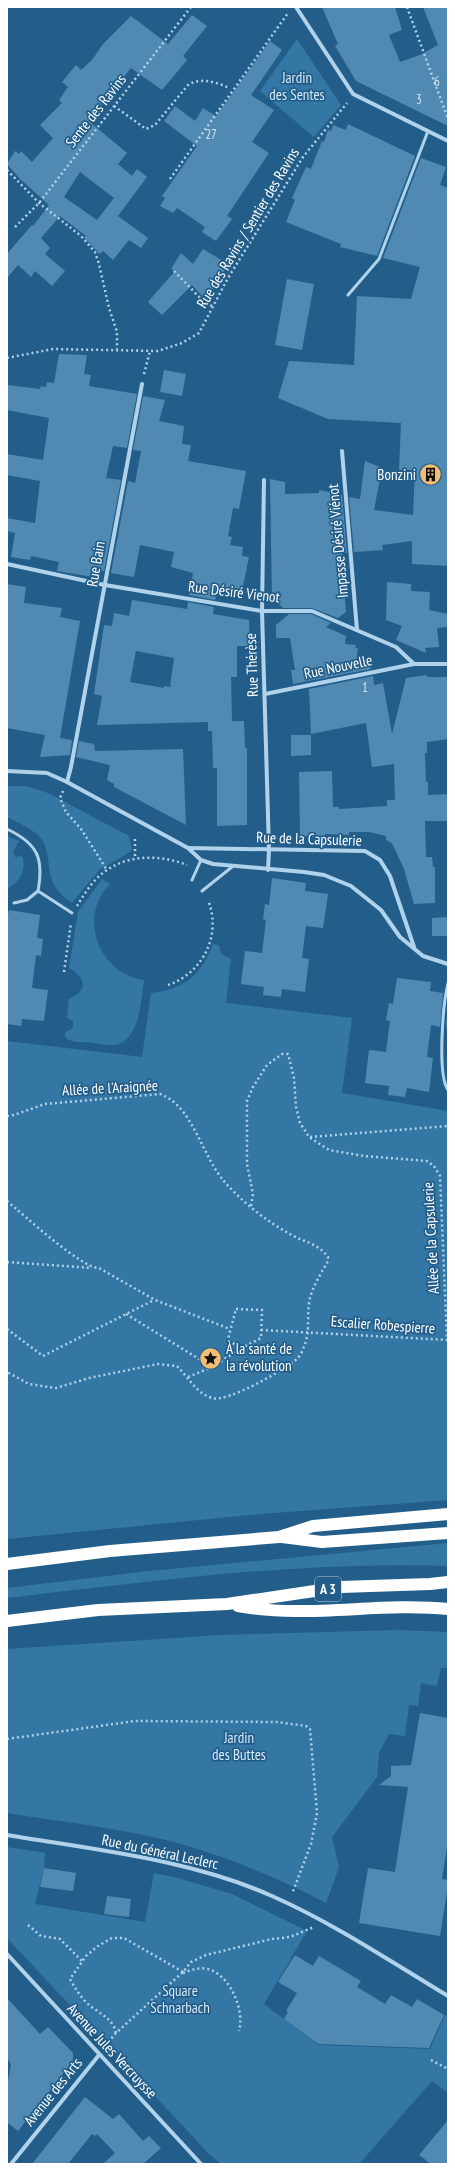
<svg xmlns="http://www.w3.org/2000/svg" width="455" height="2171" font-family="'PT Sans Narrow',sans-serif">
<style>
.green{fill:#3477a5}
.building{fill:#508ab3;fill-rule:evenodd}
.lines{fill:none;stroke-linecap:round;stroke-linejoin:round}
.path{stroke:#b0d2ea;stroke-width:2.5;stroke-dasharray:2 3;stroke-linecap:butt}
.service{stroke:#b0d2ea;stroke-width:3}
.minor{stroke:#b0d2ea;stroke-width:4}
.motorway{stroke:#fff;stroke-width:12}
.labels{text-anchor:middle;stroke-width:3.5;stroke-linejoin:round;paint-order:stroke}
.number-label{font-size:13px;fill:#d3e2ec}
.shield{fill:#235e8a;stroke:#bdcfdc;stroke-width:1}
.shield-label{font-size:14px;font-weight:bold;fill:#fff}
.park-label{font-size:15px;fill:#d4e9f8;stroke:#235e8a}
.street-label{font-size:15px;fill:#fff;stroke:#235e8a}
.poi-label{font-size:15px;fill:#fff;stroke:#235e8a;text-anchor:end}
</style>
<rect width="100%" height="100%" fill="#235e8a"/>
<g class="green">
<path d="M297 39 341 105 314 137 260 91Z"/>
<path d="M7 786H26L48 793 129 836 132 849 127 854 99 870 72 903C53 889 51 882 48 859 47 853 46 846 43 841 36 830 18 823 7 817Z"/>
<path d="M7 836 19 841 13 852 15 857 22 856C27 871 20 881 8 888Z"/>
<path d="M102 879 110 884C77 917 99 974 144 980 141 999 140 1041 115 1045 107 1046 96 1043 87 1042 80 1042 68 1043 65 1036V1032C71 1030 74 1028 73 1021L67 1018 69 999C89 991 86 977 69 968L78 912Z"/>
<path d="M213 944 219 945 221 954 231 959 226 1003 352 1018 342 1093 448 1111V1500L249 1515 7 1539V1041L142 1057 151 993C184 990 202 974 213 944Z"/>
<path d="M448 1543V1566C300 1561 154 1581 7 1598V1588L149 1571Z"/>
<path d="M398 1630 448 1632V1668H441L437 1686 421 1683 418 1706 409 1705 405 1736 389 1734 379 1753 377 1777 332 1837 339 1867 326 1903C287 1882 243 1864 201 1850 140 1830 70 1823 7 1813V1649L221 1635Z"/>
<path d="M7 1847 45 1853 44 1868 35 1904 145 1922 154 1873 178 1878 232 1894 307 1931 264 2004 318 2045 430 2049 445 2015 448 2016V2093L432 2081 359 2164H222L210 2155 7 1938Z"/>
</g>
<g class="building">
<path d="M322 7H395L402 30 389 35 400 62 420 55 438 45 423 7H448V126L356 81 335 46 338 44Z"/>
<path d="M192 15 207 26 183 56 187 60 162 90 131 68 90 119 93 120 91 123 127 153 118 164 132 176 137 169 147 177 118 216 148 238 141 248 129 240 113 260 103 251 100 254 84 238 86 236 60 216 41 238 50 248 45 254 65 271 52 286 35 271 31 277 18 265 7 278V254L32 225 33 226 49 205 20 179 7 164 15 151 19 154 21 151 32 162 53 138 40 125 62 103 59 100 68 87 62 82 76 65 81 70 92 60 103 44 131 16 168 44ZM80 172 114 198 97 220 64 197Z"/>
<path d="M270 41 282 50 251 95 274 110 252 142 269 153 227 216 232 219 216 241 202 232 205 227 177 208 173 213 160 206 165 198 162 196 197 146 164 121 175 106 195 121 203 108 216 116Z"/>
<path d="M348 124 415 156 377 256 340 247 341 244 286 222 295 200 292 198 306 167 311 169 322 141 324 142 328 130 331 131 333 125 346 130Z"/>
<path d="M421 158 446 167 440 185 448 188V566L412 564V541L382 545 383 550 354 552 349 497 360 499 365 461 385 469 379 484 374 510 413 515 415 470H399L401 423 328 419 278 398 289 361 354 365 357 296 411 299 420 267 383 258Z"/>
<path d="M203 249 226 263 224 266 226 268 211 293 204 298 192 285 162 315 148 302 175 271 171 269 181 253 193 264Z"/>
<path d="M287 279 314 284 302 350 275 345Z"/>
<path d="M59 354 87 355 84 374 91 375 89 386 137 394 127 448 113 446 106 478 121 480 104 571H101L93 577 57 571 59 562 31 556 30 560 11 557 15 533 7 531V518L35 523 40 481 7 475V454L43 460 49 418 7 410V385L40 389 41 386 46 387 47 382 54 383Z"/>
<path d="M164 370 186 374 182 396 160 392Z"/>
<path d="M143 396 165 400 159 421 184 426 182 444 191 445 188 461 246 471 239 509 233 508 228 536 232 537 230 545 243 547 242 556 249 557 242 591 218 587 215 600 189 595 193 573 171 567 174 552 140 545 134 577 111 573 128 481 135 483 141 451 133 450Z"/>
<path d="M270 479 285 482V494L319 493V490L342 495 347 553H342V559L346 612 338 618 312 608H283L272 598Z"/>
<path d="M387 582 411 584V591L430 592 429 610 448 614V627L437 628 439 647 425 648 426 653 396 640 402 626 386 620Z"/>
<path d="M7 584 26 587 24 603 62 608 60 617 80 621 60 738 72 740 70 755 40 757 45 735 7 728Z"/>
<path d="M132 600 187 609 188 602 214 607 213 614 249 620 250 646H237V677H231L232 721H244L245 748H247V825L217 826V768H213L212 731H208V722L97 725 102 696 94 694 104 625 112 626 114 613 129 616ZM136 651 174 658 170 687 164 686V688L130 682Z"/>
<path d="M289 614H311L331 623 326 627 346 636 345 644 356 645 355 648H358L356 663 370 661 371 669 293 684 291 670H295L290 638H276V625Z"/>
<path d="M427 675V677H448V739L427 742V753H425L426 782H428V795L448 794V821H425L426 857H432L433 867H435V903L414 904 404 869 392 843 386 840V836L369 832H349V835L325 834V838L300 836 299 772 332 771 333 807H339V809L387 806V800H395L394 764 372 767 366 723 311 734 309 689 373 676 374 685 383 683 392 734 406 678Z"/>
<path d="M291 735H311V755L291 756Z"/>
<path d="M79 741 94 744 95 751 183 749 186 825 114 787V784L107 780 110 765 76 757Z"/>
<path d="M272 878 306 883 305 891 328 894 323 928 306 926 302 958 309 959 305 992 282 989 281 997 263 995 264 987 241 984 245 951 262 953 266 920 263 919 265 904 269 905Z"/>
<path d="M9 910 40 915 37 938 43 939 41 956 36 955 32 988 48 990 44 1021 22 1019 21 1026 7 1024V919Z"/>
<path d="M448 917V936H432V918Z"/>
<path d="M397 978 431 982 430 991 443 993 440 1027 431 1025 427 1057 433 1058 429 1092 407 1088 405 1097 388 1095 389 1086 365 1083 369 1050 386 1052 390 1021 386 1020 389 1003 393 1004Z"/>
<path d="M448 1001V1028L446 1027Z"/>
<path d="M420 1713 448 1718V1841L442 1879 448 1880V1885L440 1936 359 1923 368 1868 395 1872 408 1787 379 1785 391 1776V1766L411 1765Z"/>
<path d="M44 1868 76 1873 73 1891 40 1887Z"/>
<path d="M107 1896 131 1899 129 1917 104 1914Z"/>
<path d="M295 1955 313 1966 319 1956 361 1981 357 1987 385 2004 391 1995 412 2007 417 1999 444 2015 429 2048 318 2044 284 2019 288 2012 286 2011 297 1993 278 1982Z"/>
<path d="M7 1998 40 2034 48 2027 73 2053V2061L18 2131 7 2122V2086L11 2065 7 2057Z"/>
<path d="M85 2097 113 2119 119 2114 143 2141 149 2136 161 2148 143 2164H103L115 2153 97 2134 95 2136 92 2134 68 2164H32Z"/>
<path d="M448 2120V2164H431L419 2155Z"/>
</g>
<g class="lines">
<g class="path">
<path d="M407 7 448 119"/>
<path d="M114 106 146 129 155 125 188 85C201 77 216 82 229 88"/>
<path d="M7 170 39 203 81 236 95 252 99 264 109 308 117 332V349"/>
<path d="M170 179 288 13"/>
<path d="M15 227 39 203 191 7"/>
<path d="M174 271 203 301 212 306"/>
<path d="M7 358 53 349 158 351 182 343 199 333 228 278 303 157 347 103"/>
<path d="M144 374 150 351"/>
<path d="M63 791 60 798 66 812 81 829 107 870"/>
<path d="M135 839V859"/>
<path d="M77 906C85 893 94 878 107 870 130 854 162 855 187 865"/>
<path d="M64 972 71 923"/>
<path d="M168 985C203 973 222 935 208 900"/>
<path d="M7 1116 14 1115 45 1104 160 1094C192 1105 202 1155 223 1180 241 1201 266 1221 290 1234 303 1242 318 1243 328 1257L327 1263C321 1273 313 1286 310 1298 306 1314 311 1331 304 1346 303 1350 300 1356 297 1359 284 1370 227 1403 212 1398 196 1393 188 1377 177 1366L158 1364 89 1378 56 1388 29 1384 7 1372"/>
<path d="M310 1137 448 1126"/>
<path d="M7 1201C24 1215 81 1268 99 1268L155 1300 230 1329"/>
<path d="M251 1206 253 1194 247 1164V1101L253 1087 267 1065 282 1054H288L294 1078 296 1107 300 1123 309 1137 329 1150 364 1156 427 1161 434 1166 440 1176 447 1340"/>
<path d="M7 1262 92 1268"/>
<path d="M236 1309 262 1310 261 1338 240 1349 228 1339Z"/>
<path d="M126 1314 212 1367 188 1377"/>
<path d="M7 1329 43 1356 154 1300"/>
<path d="M261 1330 448 1340"/>
<path d="M212 1367 240 1349"/>
<path d="M7 1739 135 1721 277 1722 306 1726 310 1729 317 1813 311 1844 292 1894"/>
<path d="M28 1925 41 1936 60 1939 82 1961"/>
<path d="M183 1973C191 1970 199 1967 208 1969 230 1975 245 2010 239 2031"/>
<path d="M116 2033C113 2020 105 2017 96 2010 84 2003 76 1990 70 1979L86 1956 98 1946 112 1938H124L183 1972"/>
<path d="M105 2046 116 2033 183 1972 191 1962 206 1955 272 1939 290 1937 314 1927"/>
<path d="M431 2060 448 2069"/>
</g>
<g class="service">
<path d="M348 295 379 259 428 131"/>
<path d="M7 829C38 844 44 858 38 891L27 900 14 903"/>
<path d="M192 880 201 860"/>
<path d="M38 891 72 913"/>
<path d="M202 891 232 867"/>
<path d="M448 983C443 1003 437 1074 448 1090"/>
</g>
<g class="minor">
<path d="M296 7 353 94 448 141"/>
<path d="M342 451 357 630"/>
<path d="M264 480 262 611 269 850 268 870"/>
<path d="M7 564 105 585 262 611H312L396 647 414 664"/>
<path d="M265 694 414 664H448"/>
<path d="M7 771 47 773 67 782 188 848 201 860 213 864 304 872 324 875 351 886 381 910 400 937 423 956 448 964"/>
<path d="M67 782 71 767 142 384"/>
<path d="M189 848 365 851 380 860 390 876 414 947"/>
<path d="M7 1835C95 1850 189 1859 272 1896 333 1923 390 1961 448 1996"/>
<path d="M7 1954 201 2164"/>
<path d="M11 2164 99 2055"/>
</g>
<g class="motorway">
<path d="M282 1537 322 1542 448 1533"/>
<path d="M7 1564 110 1551 279 1537 313 1526 448 1514"/>
<path d="M238 1606C307 1619 378 1602 448 1609"/>
<path d="M7 1621 98 1610 227 1604 341 1587 430 1584 448 1582"/>
</g>
</g>
<defs>
<symbol id="building-disc" viewBox="-11 -11 22 22"><circle r="9.5" fill="#f5bd73" stroke="#235e8a"/><path d="M-4-6H4V6H1V3H-1V6H-4ZM-2.5-4.3h1.7v1.8h-1.7ZM.8-4.3h1.7v1.8H.8ZM-2.5-1h1.7V.8h-1.7ZM.8-1h1.7V.8H.8Z" fill="#111"/></symbol>
<symbol id="sight-disc" viewBox="-11 -11 22 22"><circle r="9.5" fill="#f5bd73" stroke="#235e8a"/><path d="M0-6L1.8-2.2L6-1.7L2.9 1.2L3.7 5.4L0 3.3L-3.7 5.4L-2.9 1.2L-6-1.7L-1.8-2.2Z" fill="#111"/></symbol>
</defs>
<g fill-rule="evenodd">
<use href="#building-disc" x="418" y="462" width="25" height="25"/>
<use href="#sight-disc" x="198" y="1346" width="25" height="25"/>
</g>
<g class="labels">
<g class="number-label">
<text x="437" y="86">6</text>
<text x="419" y="104">3</text>
<text x="211" y="139">27</text>
<text x="365" y="692">1</text>
</g>
<rect class="shield" x="315" y="1577" width="26" height="24" rx="3"/>
<g class="shield-label">
<text x="328" y="1594">A 3</text>
</g>
<g class="park-label">
<text x="297" y="83">Jardin<tspan x="297" dy="17">des Sentes</tspan></text>
<text x="239" y="1743">Jardin<tspan x="239" dy="17">des Buttes</tspan></text>
<text x="180" y="1996">Square<tspan x="180" dy="17">Schnarbach</tspan></text>
</g>
<g class="street-label">
<text transform="translate(96 111) rotate(-52)" y="5">Sente des Ravins</text>
<text transform="translate(248 228) rotate(-59)" y="5">Rue des Ravins / Sentier des Ravins</text>
<text transform="translate(338 541) rotate(-95)" y="5">Impasse Désiré Viénot</text>
<text transform="translate(96 564) rotate(-80)" y="5">Rue Bain</text>
<text transform="translate(234 592) rotate(7)" y="5">Rue Désiré Vienot</text>
<text transform="translate(252 665) rotate(-92)" y="5">Rue Thérèse</text>
<text transform="translate(338 667) rotate(-12)" y="5">Rue Nouvelle</text>
<text transform="translate(309 839) rotate(2)" y="5">Rue de la Capsulerie</text>
<text transform="translate(110 1088) rotate(-3)" y="5">Allée de l'Araignée</text>
<text transform="translate(431 1238) rotate(-93)" y="5">Allée de la Capsulerie</text>
<text transform="translate(383 1325) rotate(4)" y="5">Escalier Robespierre</text>
<text transform="translate(160 1852) rotate(12)" y="5">Rue du Général Leclerc</text>
<text transform="translate(112 2051) rotate(47)" y="5">Avenue Jules Vercruysse</text>
<text transform="translate(53 2092) rotate(-51)" y="5">Avenue des Arts</text>
</g>
<g class="poi-label">
<text x="416" y="480">Bonzini</text>
<text x="226" y="1354" text-anchor="start">À la santé de<tspan x="226" dy="17">la révolution</tspan></text>
</g>
</g>
<rect width="455" height="2171" fill="none" stroke="#ffffff" stroke-width="16"/>
</svg>
